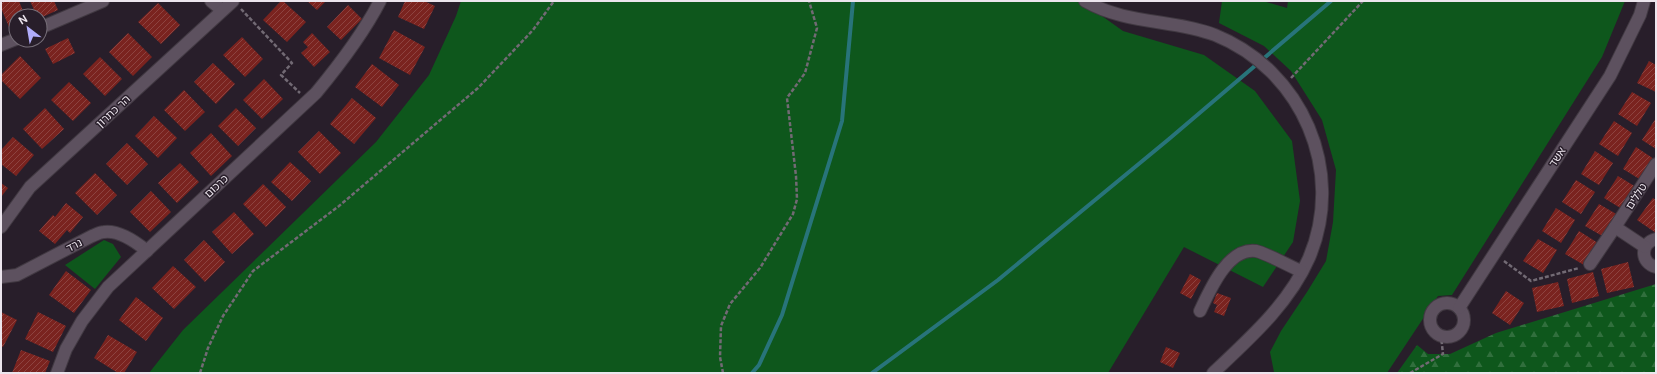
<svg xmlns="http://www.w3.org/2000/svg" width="1657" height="374" font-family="'DM Sans','Noto Sans Hebrew',sans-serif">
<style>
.green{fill:#0e571c}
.forest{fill:url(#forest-firs)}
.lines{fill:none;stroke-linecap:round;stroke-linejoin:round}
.stream{stroke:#28747a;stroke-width:4}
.building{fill:url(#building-hatch)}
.minor-casing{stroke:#413942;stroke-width:14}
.tertiary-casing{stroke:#413942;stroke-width:14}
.path{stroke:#726a74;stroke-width:2.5;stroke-dasharray:4 2;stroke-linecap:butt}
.minor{stroke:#5d515f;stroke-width:12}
.tertiary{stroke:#5d515f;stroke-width:12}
.labels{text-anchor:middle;stroke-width:3;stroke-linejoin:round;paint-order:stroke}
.street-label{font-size:11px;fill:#ece5ed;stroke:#281e2a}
</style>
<defs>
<pattern id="forest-firs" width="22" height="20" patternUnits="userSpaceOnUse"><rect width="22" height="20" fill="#0e571c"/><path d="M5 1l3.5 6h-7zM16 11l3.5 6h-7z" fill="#316f3d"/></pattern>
<pattern id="building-hatch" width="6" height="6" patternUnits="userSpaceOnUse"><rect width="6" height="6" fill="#7a231f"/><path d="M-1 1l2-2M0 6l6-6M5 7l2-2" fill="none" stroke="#8d4340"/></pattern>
</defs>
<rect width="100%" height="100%" fill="#281e2a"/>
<g class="green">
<path d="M461 1H1081L1123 31 1204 55 1255 91 1292 141 1300 201 1293 242 1263 287 1184 247 1108 373H149L183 330 376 142 429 75 456 16Z"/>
<path d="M1222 1H1263L1287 8 1288 1H1625L1602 57 1452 295 1438 296 1387 373H1338L1334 372 1332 373H1275L1274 372 1270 352 1281 331 1307 292 1326 261 1333 222 1336 170 1322 120 1291 71 1264 46 1219 23Z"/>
<path d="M104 240 113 244 121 257 95 289 65 265Z"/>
</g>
<path class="forest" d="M1656 284V373H1397L1417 345 1428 354H1450L1496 333Z"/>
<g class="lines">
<g class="stream">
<path d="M752 373 759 365 782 315 842 121 853 1"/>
<path d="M872 373 998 280 1169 139 1331 1"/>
</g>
</g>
<g class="building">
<path d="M5 1H19L25 16H16V24L9 27 1 8V3Z"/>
<path d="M30 1H54L58 10 40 18V16H37Z"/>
<path d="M281 1H283L306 22 287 42 263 20Z"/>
<path d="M307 1H326L317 10Z"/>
<path d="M405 1H424L435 6 424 29 398 17Z"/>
<path d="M158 3 180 25 161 44 138 22Z"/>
<path d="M348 5 362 19 341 40 327 27Z"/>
<path d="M394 30 425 47 410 75 379 58Z"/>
<path d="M128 33 152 57 133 76 109 52Z"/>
<path d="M312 33 330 52 314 67 301 53 308 47 303 42Z"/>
<path d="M242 37 263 59 245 77 223 55Z"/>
<path d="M68 38 75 53 53 64 45 49Z"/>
<path d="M20 56 41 78 20 99 1 80V75Z"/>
<path d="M100 57 122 79 105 96 83 74Z"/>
<path d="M1649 61 1656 65V92L1637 83Z"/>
<path d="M213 63 235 84 216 104 194 82Z"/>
<path d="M372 64 399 85 382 107 355 87Z"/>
<path d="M264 79 283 99 262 119 243 100Z"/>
<path d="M69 82 91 103 73 121 51 100Z"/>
<path d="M184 90 205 112 185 131 164 110Z"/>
<path d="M1632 92 1651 103 1637 126 1618 114Z"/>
<path d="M352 98 376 118 354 144 330 124Z"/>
<path d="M45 108 64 129 42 149 23 129Z"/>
<path d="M236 108 256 128 238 146 218 126Z"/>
<path d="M154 116 177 138 158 158 135 136Z"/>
<path d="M1656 118V149L1642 140Z"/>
<path d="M1614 121 1632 133 1618 156 1599 144Z"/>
<path d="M319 131 341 153 320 174 298 152Z"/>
<path d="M211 133 232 156 211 176 190 153Z"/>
<path d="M13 137 34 155 16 176 1 164V150Z"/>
<path d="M127 143 148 164 127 185 106 164Z"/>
<path d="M1636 147 1654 159 1641 180 1623 169Z"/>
<path d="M1595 151 1613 163 1599 185 1581 174Z"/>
<path d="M290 162 311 181 292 201 271 182Z"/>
<path d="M180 163 199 182 177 203 158 183Z"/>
<path d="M95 173 117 195 97 215 75 193Z"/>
<path d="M1618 176 1636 187 1622 209 1604 198Z"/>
<path d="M1576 180 1595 192 1581 214 1562 202Z"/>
<path d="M1 183 8 188 1 197Z"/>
<path d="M263 184 286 207 266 227 243 204Z"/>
<path d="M151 191 171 212 150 232 130 212Z"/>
<path d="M1653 198 1656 200V233L1637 220Z"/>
<path d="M66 203 83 217 70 233 67 230 55 244 39 231 53 215 55 217Z"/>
<path d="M1599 204 1618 215 1604 237 1585 226Z"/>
<path d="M1556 208 1575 220 1561 243 1542 231Z"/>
<path d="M234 212 254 234 232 254 212 232Z"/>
<path d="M1579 231 1598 243 1584 265 1565 254Z"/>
<path d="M1538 239 1557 250 1543 273 1523 261Z"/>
<path d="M204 240 225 262 205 282 184 260Z"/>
<path d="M1628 262 1634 287 1607 293 1601 269Z"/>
<path d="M173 266 196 287 174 309 152 288Z"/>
<path d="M66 271 91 290 74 313 49 295Z"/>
<path d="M1593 272 1599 296 1572 303 1567 279Z"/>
<path d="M1190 274 1201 280 1191 299 1180 293Z"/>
<path d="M1558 282 1564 306 1537 312 1532 288Z"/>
<path d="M1506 291 1524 303 1510 325 1492 313Z"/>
<path d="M1217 293 1231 298 1224 316 1214 312 1217 305 1213 303Z"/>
<path d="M136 297 163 318 146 341 119 320Z"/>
<path d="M1 312 17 320 3 347 1 346Z"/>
<path d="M38 312 66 326 53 352 25 339Z"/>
<path d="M108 335 137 352 124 373H118L94 358Z"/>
<path d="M1166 347 1180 353 1173 368 1160 362Z"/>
<path d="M21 350 50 361 45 373H12Z"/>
</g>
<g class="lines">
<defs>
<g id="minor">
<path d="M211 1 222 10"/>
<path d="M1085 1C1127 25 1173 19 1215 35 1302 70 1346 171 1309 258 1289 304 1249 339 1213 373"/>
<path d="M40 28 103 1"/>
<path d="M1 45 16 39"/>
<path d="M1656 239C1640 243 1640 263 1656 267"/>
<path d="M1645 247 1615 227 1656 164"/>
<path d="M1590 264 1615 227"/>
<path d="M1 277 17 275 92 236C95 235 100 232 104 232 119 230 136 242 147 251"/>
<circle cx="1447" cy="320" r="17"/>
<path d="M1459 308 1610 76 1640 15 1644 1"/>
<path d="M1200 311C1210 290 1228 247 1256 251 1266 253 1291 267 1301 271"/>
<path d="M57 373 66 349 82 321 108 287 316 93C340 64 363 34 380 1"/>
</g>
<path id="tertiary" d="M1 227 30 187 233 1"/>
</defs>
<use href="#minor" class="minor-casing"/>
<use href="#tertiary" class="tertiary-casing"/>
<g class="path">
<path d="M241 9 292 63 281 75 300 93"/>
<path d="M1291 78 1363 1"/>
<path d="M1504 261 1531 281 1579 268"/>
<path d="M200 373 208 348 223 316 253 271 339 206 478 88 533 30 554 1"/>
<path d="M723 373 720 357 721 326 730 304 760 268 793 214 797 199 796 176 787 98 805 73 817 28 809 1"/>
<path d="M1410 373 1443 354 1441 336"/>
</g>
<use href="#minor" class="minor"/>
<use href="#tertiary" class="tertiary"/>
</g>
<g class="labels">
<g class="street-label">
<text transform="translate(113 111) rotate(-43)" y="4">הר כתרון</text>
<text transform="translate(1557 157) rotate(-57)" y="4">אשד</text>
<text transform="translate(216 186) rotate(-43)" y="4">כרכום</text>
<text transform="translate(1636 196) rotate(-57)" y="4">טללים</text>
<text transform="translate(74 245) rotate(-27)" y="4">נרד</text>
</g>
</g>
<rect width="1657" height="374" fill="none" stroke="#ece5ed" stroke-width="4"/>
<g transform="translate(28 28) rotate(329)"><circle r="19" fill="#281e2a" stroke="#766e78"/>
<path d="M0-3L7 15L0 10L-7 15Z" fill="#b1adfa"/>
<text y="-6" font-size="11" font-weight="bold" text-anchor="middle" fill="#ece5ed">N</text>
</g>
</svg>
